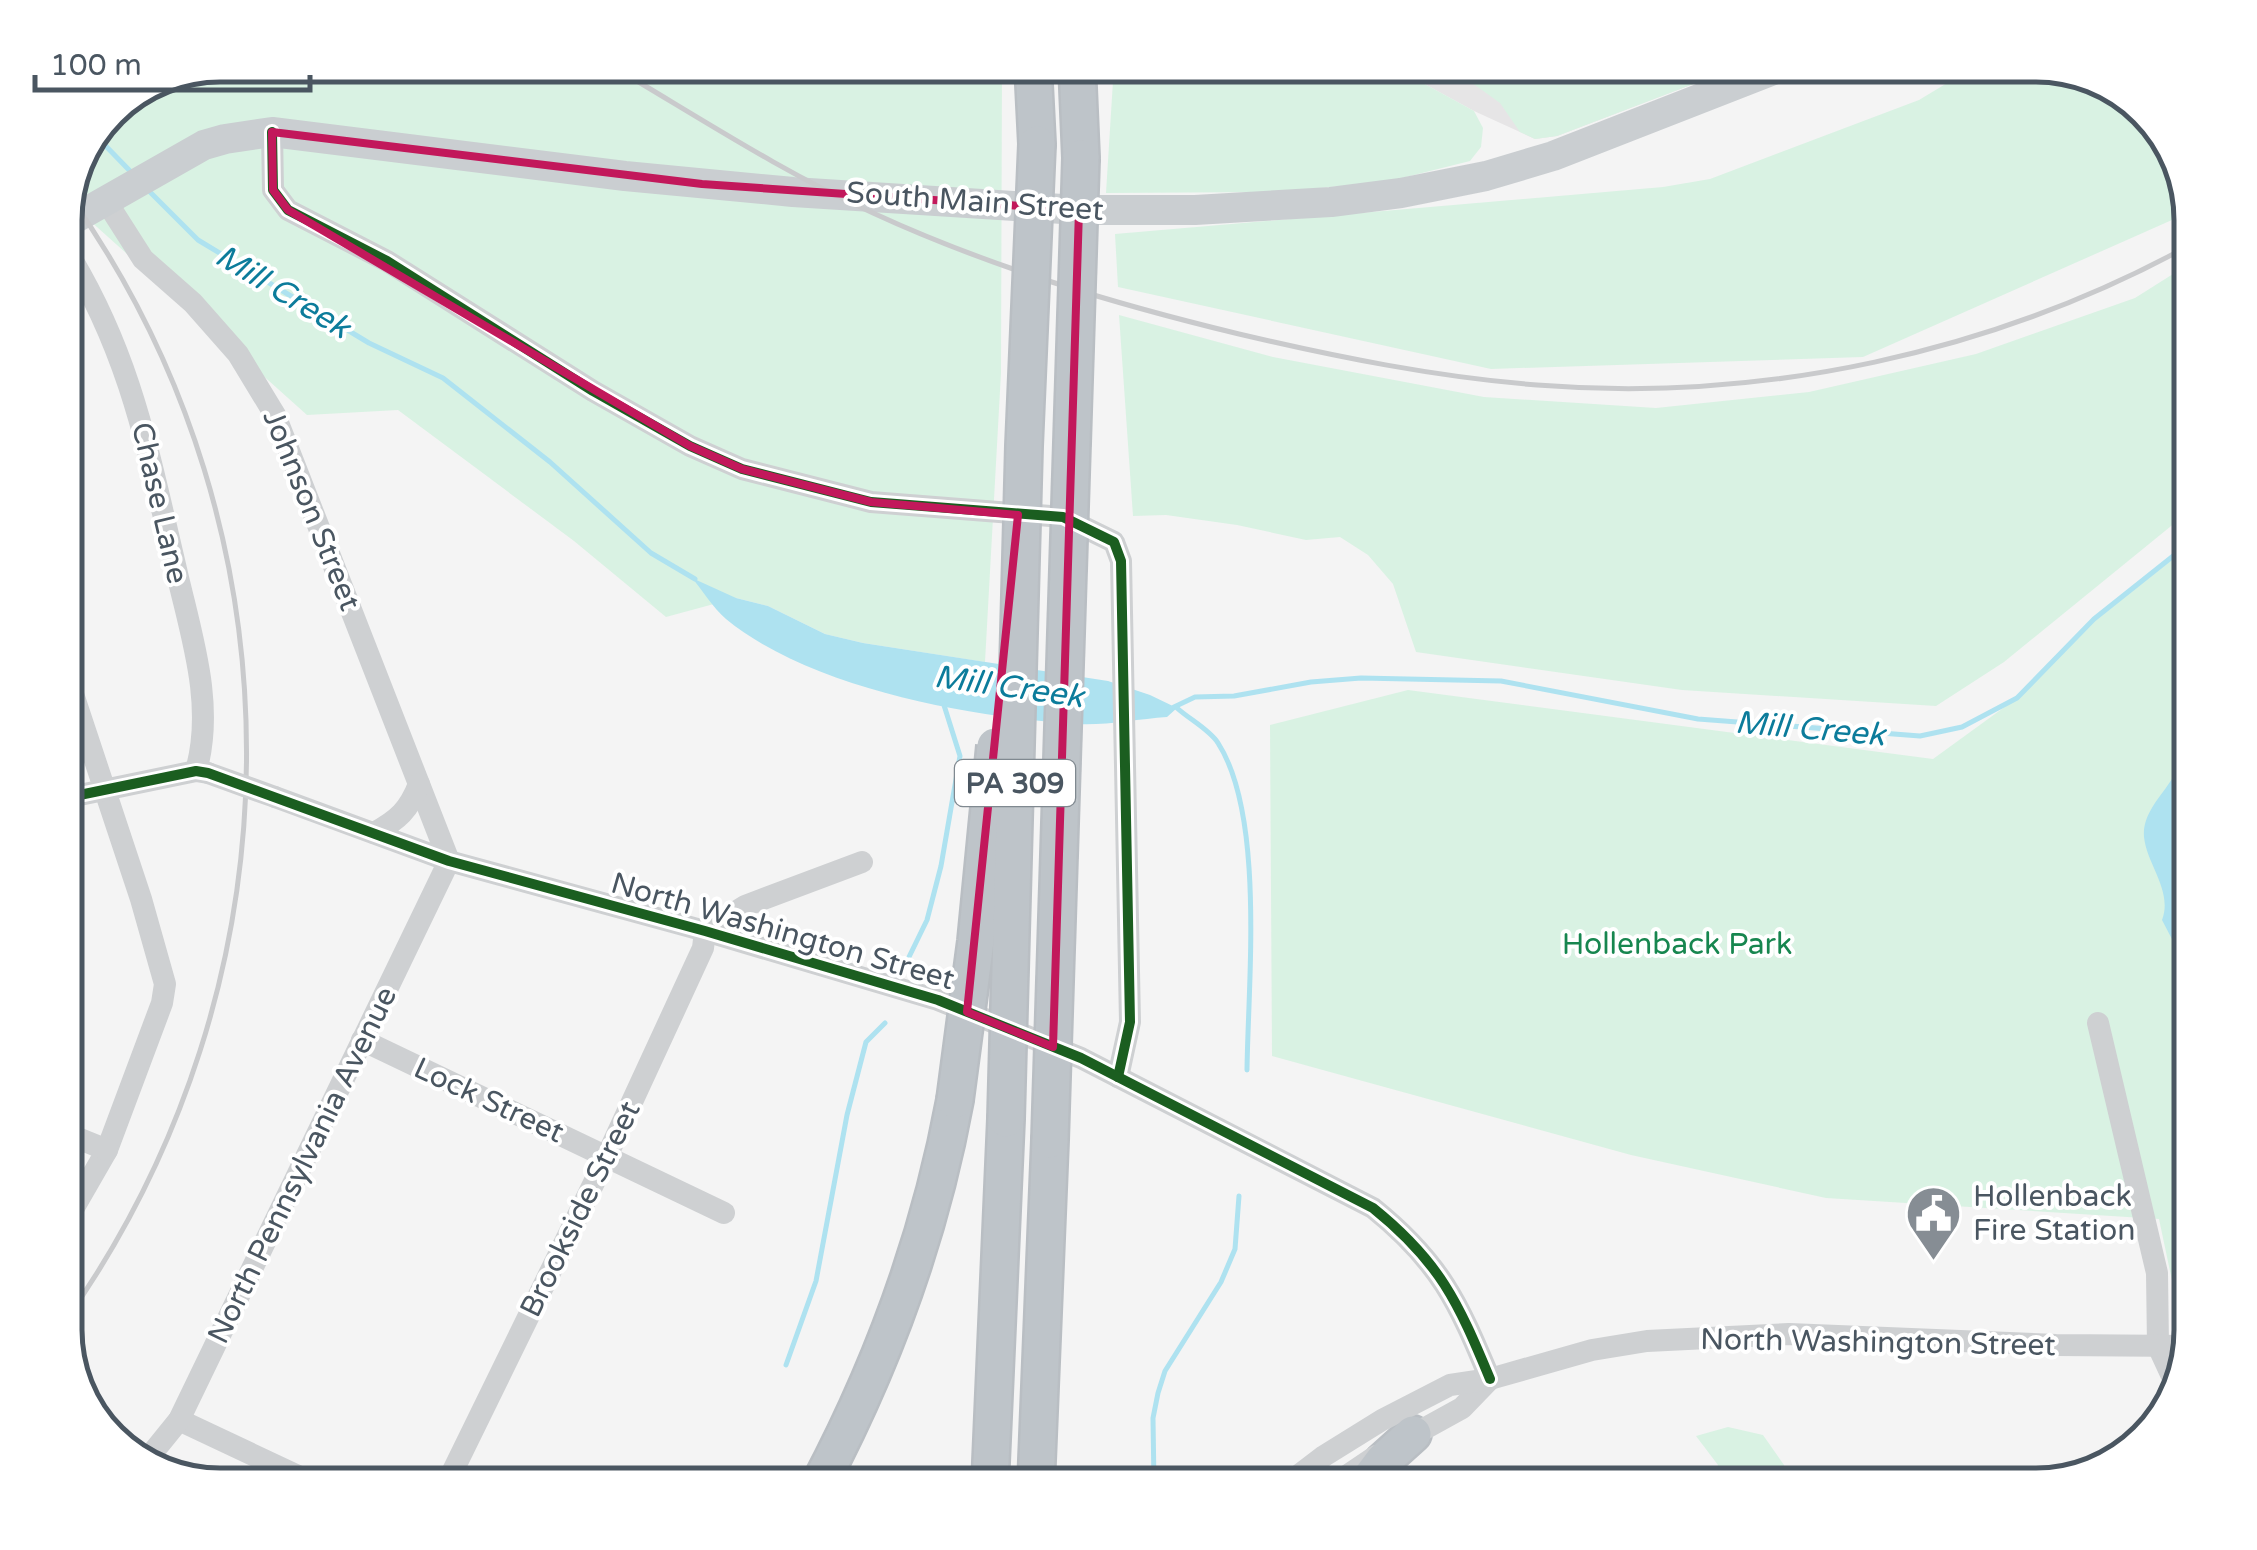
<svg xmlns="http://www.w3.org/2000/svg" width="2257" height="1550" font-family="'Varela Round',sans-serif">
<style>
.education{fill:#e6e5e6}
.green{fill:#d9f2e3}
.water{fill:#aee2f0}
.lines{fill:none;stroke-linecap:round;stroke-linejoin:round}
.stream{stroke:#aee2f0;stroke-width:5}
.highway-casing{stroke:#b9bec3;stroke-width:40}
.minor{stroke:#ced0d2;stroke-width:22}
.major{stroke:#caced1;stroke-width:30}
.highway{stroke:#bec4c9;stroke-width:35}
.rail{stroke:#c9cacc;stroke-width:5}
.highway-bridge-casing{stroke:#b9bec3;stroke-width:40;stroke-linecap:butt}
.minor-bridge{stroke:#ced0d2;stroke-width:22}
.highway-bridge{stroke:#bec4c9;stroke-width:35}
.cycleway-casing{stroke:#fff;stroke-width:16}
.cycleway{stroke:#1b5e20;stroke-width:10}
.marked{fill:none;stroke:#c2185b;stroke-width:8;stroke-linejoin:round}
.labels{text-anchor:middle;stroke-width:8;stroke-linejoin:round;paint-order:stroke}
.shield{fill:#fff;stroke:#808990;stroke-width:2.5}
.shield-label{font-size:28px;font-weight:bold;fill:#4a5661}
.street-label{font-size:30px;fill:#4a5661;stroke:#fff}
.park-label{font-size:30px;fill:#17864f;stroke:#fff}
.poi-label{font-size:30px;fill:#4a5661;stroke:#fff;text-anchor:start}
.water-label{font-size:32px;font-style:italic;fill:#0c7c9b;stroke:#fff}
.rim{fill:none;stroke:#4a5661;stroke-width:5}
</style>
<rect width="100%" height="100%" fill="#f4f4f4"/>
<path class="education" d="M1390 65H1743L1557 136 1535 139 1474 111Z"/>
<g class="green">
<path d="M221 65H1002L1001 373 985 662 863 643 825 634 768 606 736 598 666 617 574 541 398 410 307 415 69 202 111 110Z"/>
<path d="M1114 65H1390L1474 111 1483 128 1481 147 1470 161 1386 182 1275 192 1106 193Z"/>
<path d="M1433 65H1535L1552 76 1579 81 1610 83 1630 73 1632 65H1743L1557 136 1535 139 1520 132 1500 103 1475 85Z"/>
<path d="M1977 65H2036L2123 92 2176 151 2190 212 1863 357 1491 369 1118 287 1115 234 1663 187 1710 179 1919 100Z"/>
<path d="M2192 262V509L2004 662 1936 706 1682 690 1416 652 1393 584 1368 555 1340 537 1306 540 1237 525 1166 515 1133 516 1119 315 1273 357 1484 397 1656 408 1809 392 1976 354 2135 298Z"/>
<path d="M2192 538V1322L2181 1323 2159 1219 1826 1198 1631 1155 1272 1056 1270 725 1408 690 1933 759 2017 698 2094 619Z"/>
<path d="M1728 1427 1763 1435 1784 1465 1791 1485H1712L1718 1465 1696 1436Z"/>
</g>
<g class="water">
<path d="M692 578 736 598 768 606 825 634 863 643 1108 681 1150 695 1177 708 1167 717C1137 719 1105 726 1075 724 969 717 810 688 726 619 713 608 703 591 692 578Z"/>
<path d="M2192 739V942L2174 943 2162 920C2173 891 2147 865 2144 837 2142 812 2164 794 2175 774 2181 763 2185 750 2192 739Z"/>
</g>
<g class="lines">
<g class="stream">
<path d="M98 138 131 172"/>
<path d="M149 191 198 240 369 343 443 378 550 462 651 553 695 579"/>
<path d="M1174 707 1195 697 1234 696 1311 682 1361 678 1501 681 1698 719 1920 736 1962 727 2017 698 2094 619 2192 541"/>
<path d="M1177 708C1189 719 1210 730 1218 743 1265 816 1248 983 1247 1070"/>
<path d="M908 959 927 920 941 866 960 756 943 702"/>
<path d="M786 1365 816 1281 847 1115 866 1042 885 1023"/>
<path d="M1154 1485 1153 1418 1158 1393 1165 1371 1221 1282 1235 1249 1239 1196"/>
</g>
<defs>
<g id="highway">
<path d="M1033 65 1037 144"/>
<path d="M1077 65 1081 158"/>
<path d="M819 1485C884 1362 930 1236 955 1100"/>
<path d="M990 1485 1006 1119"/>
<path d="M1036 1485 1050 1140"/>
<path d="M1365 1485 1383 1461 1413 1434"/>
</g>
</defs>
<use href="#highway" class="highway-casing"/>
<g class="minor">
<path d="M272 132 273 190 288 210 387 261 593 391 690 446 742 469 871 502 1063 517 1114 542 1121 561 1130 1022 1118 1077"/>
<path d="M106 201 143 259 193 303 238 354 275 415 449 861"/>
<path d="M65 248C131 354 148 451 176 569 191 635 215 704 196 771"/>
<path d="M65 670 141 899 165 984 162 1003 107 1150 65 1223"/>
<path d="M275 797 449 861 705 931 938 1000 1081 1058 1373 1208C1440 1262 1458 1302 1490 1379"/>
<path d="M65 798 196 771 208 773"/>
<path d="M374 833C398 820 409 810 419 784"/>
<path d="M2098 1023 2157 1273 2158 1346 2175 1383"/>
<path d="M362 1040 724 1213"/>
<path d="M65 1133 107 1150"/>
<path d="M179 1420 317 1485"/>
<path d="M1404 1440 1462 1408 1490 1379"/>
<path d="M145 1462 179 1420 449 861"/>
<path d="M446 1485 607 1156 703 948 705 931 745 906 862 862"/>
<path d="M1286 1485 1324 1456 1382 1420 1450 1385 1490 1379 1592 1350 1647 1341 1789 1334 2056 1345 2187 1346"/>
<path d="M1333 1485 1376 1456"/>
</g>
<path class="major" d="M65 224 204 145 225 139 272 132 625 176 793 192 1078 210H1195L1331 202 1401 193 1486 176 1553 156 1786 65"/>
<use href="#highway" class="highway"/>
<g class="rail">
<path d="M610 65C697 116 782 172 873 213 990 267 1115 304 1239 334 1337 357 1436 377 1537 385 1762 403 1994 353 2192 244"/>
<path d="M65 1321C303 986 309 535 71 198"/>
</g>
<defs>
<g id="highway-bridge">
<path d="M955 1100 976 941 995 746"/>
<path d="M1006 1119 1024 446 1037 144"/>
<path d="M1050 1140 1081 158"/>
</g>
</defs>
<use href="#highway-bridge" class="highway-bridge-casing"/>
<path class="minor-bridge" d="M208 773 275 797"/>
<use href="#highway-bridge" class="highway-bridge"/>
<defs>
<g id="cycleway">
<path d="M272 132 273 190 288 210 387 261 593 391 690 446 742 469 871 502 1063 517 1114 542 1121 561 1130 1022 1118 1077"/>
<path d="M65 798 196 771 208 773 449 861 705 931 938 1000 1081 1058 1373 1208C1440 1262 1458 1302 1490 1379"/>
</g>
</defs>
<use href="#cycleway" class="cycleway-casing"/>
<use href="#cycleway" class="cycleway"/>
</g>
<path class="marked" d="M272 132 702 184 1079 210 1053 1047 967 1012 1018 515 871 502 742 469 690 446 288 210 273 190Z"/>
<defs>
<symbol id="civic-pin" viewBox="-11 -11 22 30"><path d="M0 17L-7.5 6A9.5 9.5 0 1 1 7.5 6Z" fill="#868d94" stroke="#fff"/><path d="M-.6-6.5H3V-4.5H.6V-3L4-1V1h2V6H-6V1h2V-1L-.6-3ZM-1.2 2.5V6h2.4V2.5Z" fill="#fff"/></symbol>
</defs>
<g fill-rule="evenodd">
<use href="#civic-pin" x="1902" y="1182" width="63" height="86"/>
</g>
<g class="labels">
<rect class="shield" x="955" y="760" width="120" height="46" rx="8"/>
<g class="shield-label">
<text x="1015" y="793">PA 309</text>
</g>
<g class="street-label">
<text transform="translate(975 201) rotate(4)" y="10">South Main Street</text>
<text transform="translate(160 503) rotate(77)" y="10">Chase Lane</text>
<text transform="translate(312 510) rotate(68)" y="10">Johnson Street</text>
<text transform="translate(783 931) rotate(16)" y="10">North Washington Street</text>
<text transform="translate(489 1100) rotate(25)" y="10">Lock Street</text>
<text transform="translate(302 1165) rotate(-64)" y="10">North Pennsylvania Avenue</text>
<text transform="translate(580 1209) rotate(-64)" y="10">Brookside Street</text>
<text transform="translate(1878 1342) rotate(1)" y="10">North Washington Street</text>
</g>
<g class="park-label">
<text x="1677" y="954">Hollenback Park</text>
</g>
<g class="poi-label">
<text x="1973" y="1206">Hollenback<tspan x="1973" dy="34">Fire Station</tspan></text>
</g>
<g class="water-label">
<text transform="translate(283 291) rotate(31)" y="11">Mill Creek</text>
<text transform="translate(1009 686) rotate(8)" y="11">Mill Creek</text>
<text transform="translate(1810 728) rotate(5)" y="11">Mill Creek</text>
</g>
</g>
<path d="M0 0H2257V1550H0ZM220 82H2036A138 138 0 0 1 2174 220V1330A138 138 0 0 1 2036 1468H220A138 138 0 0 1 82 1330V220A138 138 0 0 1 220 82Z" fill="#fff" fill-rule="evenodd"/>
<path class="rim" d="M220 82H2036A138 138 0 0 1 2174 220V1330A138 138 0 0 1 2036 1468H220A138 138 0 0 1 82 1330V220A138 138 0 0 1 220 82Z"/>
<path d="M35 75v15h275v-15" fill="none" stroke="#4a5661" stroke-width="5"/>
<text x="50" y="75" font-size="30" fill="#4a5661" stroke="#ffffff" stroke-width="8" paint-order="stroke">100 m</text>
</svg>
